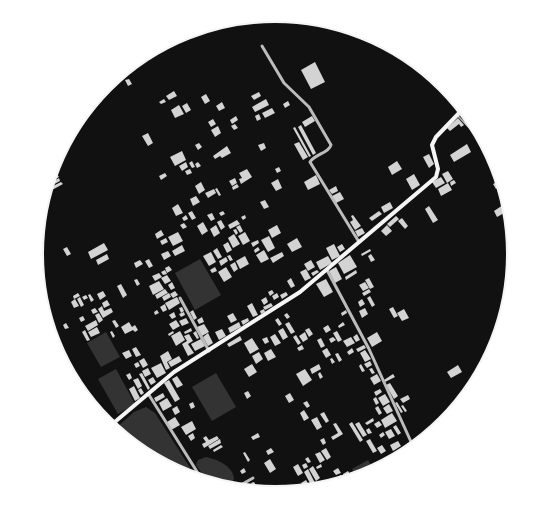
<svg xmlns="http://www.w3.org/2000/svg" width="550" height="508" font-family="'IBM Plex Sans',sans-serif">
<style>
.water{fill:#333}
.building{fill:#d3d3d3}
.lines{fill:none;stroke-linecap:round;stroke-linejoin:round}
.service{stroke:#bcbcbc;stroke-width:1.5}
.minor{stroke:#bcbcbc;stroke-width:3}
.secondary{stroke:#f5f5f5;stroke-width:4}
.rim{fill:none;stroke:#f5f5f5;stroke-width:2}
</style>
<rect width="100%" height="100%" fill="#111"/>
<g class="water">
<path d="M200 259 221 295 195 310 175 273Z"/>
<path d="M106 332 120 357 101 367 87 343Z"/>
<path d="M116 369 135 404 118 414 98 379Z"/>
<path d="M216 373 236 407 212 421 192 387Z"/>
<path d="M146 407 155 413 196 477 183 475 115 429 134 412Z"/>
<path d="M206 457C217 459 233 466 234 479L231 484 206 479 196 465 198 460Z"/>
<path d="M368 460 374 470 366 475 356 477 352 469Z"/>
</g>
<g class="building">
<path d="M315 62 325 82 311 89 301 70Z"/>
<path d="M129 79 132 84 128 86 125 80Z"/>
<path d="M174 91 177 96 169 100 166 96Z"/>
<path d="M259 92 261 96 254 100 251 96Z"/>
<path d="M206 94 210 101 205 104 201 97Z"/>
<path d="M451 95 455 102 451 104 447 97Z"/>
<path d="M164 99 166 102 161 104 159 102Z"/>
<path d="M266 99 269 105 255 112 252 107Z"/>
<path d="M288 101 290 105 285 108 283 104Z"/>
<path d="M222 102 225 108 219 111 216 106Z"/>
<path d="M187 103 191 110 186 113 182 106Z"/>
<path d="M179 105 184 114 175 118 171 110Z"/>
<path d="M272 108 275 113 265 118 262 113Z"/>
<path d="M259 114 261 119 257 121 255 116Z"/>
<path d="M236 116 238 120 232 124 230 120Z"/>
<path d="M312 116 315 121 305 127 302 122Z"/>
<path d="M458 118 464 125 461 127 459 124 450 131 447 128Z"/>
<path d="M213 119 216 124 211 127 208 122Z"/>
<path d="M235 124 238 128 234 130 231 126Z"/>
<path d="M301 125 316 153 313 155 298 127Z"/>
<path d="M218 126 221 133 215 137 211 130Z"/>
<path d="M295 127 311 156 309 157 293 128Z"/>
<path d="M148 133 153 143 148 146 142 136Z"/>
<path d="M299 142 308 157 303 160 294 144Z"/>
<path d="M199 143 202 147 198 150 195 145Z"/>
<path d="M264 143 266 148 261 151 258 145Z"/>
<path d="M467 144 471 152 454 162 450 155Z"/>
<path d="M227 146 231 153 222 158 220 156 215 159 213 156Z"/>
<path d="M182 151 186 160 175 166 170 157Z"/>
<path d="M429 154 434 164 429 168 423 157Z"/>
<path d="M192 161 195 167 192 168 189 163Z"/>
<path d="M397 161 402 169 392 175 388 167Z"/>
<path d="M186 162 188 167 182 171 179 166Z"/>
<path d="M198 162 201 166 197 168 195 164Z"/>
<path d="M279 167 281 171 277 173 275 169Z"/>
<path d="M190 169 192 173 187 175 185 171Z"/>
<path d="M247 169 252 177 241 184 239 179 242 178 239 173Z"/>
<path d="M497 169 498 175 496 176 493 171Z"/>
<path d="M448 171 453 179 447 183 442 174Z"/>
<path d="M165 173 167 176 161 180 159 176Z"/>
<path d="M57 174 59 177 50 182 51 177Z"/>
<path d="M414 174 420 185 412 190 406 179Z"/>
<path d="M316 175 320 184 308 190 304 182Z"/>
<path d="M441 177 445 183 436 188 432 182Z"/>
<path d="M59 178 60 181 49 187 50 183Z"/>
<path d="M235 178 237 183 232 186 229 181Z"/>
<path d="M278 179 282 188 276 191 271 183Z"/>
<path d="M454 180 456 183 451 186 450 182Z"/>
<path d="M499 181 501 186 496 189 493 184Z"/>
<path d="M61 182 63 184 52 190 51 187Z"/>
<path d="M201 182 205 190 199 194 195 186Z"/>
<path d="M448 183 452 190 441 196 438 189Z"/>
<path d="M237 184 239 187 233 190 232 187Z"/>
<path d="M336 186 338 191 332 194 329 190Z"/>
<path d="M501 187 502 194 500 196 497 190Z"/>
<path d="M217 188 221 195 219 196 215 189Z"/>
<path d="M214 189 216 193 208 198 205 193Z"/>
<path d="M340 192 344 199 336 203 332 196Z"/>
<path d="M196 196 200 202 193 206 190 199Z"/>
<path d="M265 200 269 207 264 209 260 202Z"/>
<path d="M390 202 393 208 384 213 381 207Z"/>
<path d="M178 204 183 213 176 216 172 208Z"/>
<path d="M503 205 506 212 497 217 494 211Z"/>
<path d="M429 206 438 220 433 223 425 209Z"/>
<path d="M192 211 196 218 192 220 188 213Z"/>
<path d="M223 211 225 214 221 216 219 213Z"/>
<path d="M379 211 382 214 372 221 369 218Z"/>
<path d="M212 213 215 219 211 221 207 215Z"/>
<path d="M186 215 188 219 184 221 182 218Z"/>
<path d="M245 215 246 218 243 220 241 217Z"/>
<path d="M353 215 361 226 355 230 350 222 353 220 351 216Z"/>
<path d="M396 216 399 219 390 227 387 224Z"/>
<path d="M402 218 408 226 405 229 398 221Z"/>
<path d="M221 220 225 227 221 230 217 222Z"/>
<path d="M237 220 240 224 230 229 228 225Z"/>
<path d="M203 222 208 231 202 235 197 226Z"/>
<path d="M184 223 187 227 183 229 180 225Z"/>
<path d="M216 225 220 233 214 237 210 229Z"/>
<path d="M240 225 243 231 240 233 236 227Z"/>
<path d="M277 225 281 233 272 238 268 230Z"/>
<path d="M387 225 392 231 386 236 381 231Z"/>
<path d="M362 228 365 233 358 237 355 231Z"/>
<path d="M236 229 238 233 236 235 233 230Z"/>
<path d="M161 230 164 235 157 239 155 234Z"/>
<path d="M178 232 183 241 173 246 168 237Z"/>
<path d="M245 232 250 241 243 245 238 236Z"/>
<path d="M234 234 240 244 233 248 228 238Z"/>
<path d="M269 236 275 248 268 252 261 240Z"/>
<path d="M166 238 168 242 162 245 160 241Z"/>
<path d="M297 238 302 247 292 252 287 244Z"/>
<path d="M258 240 259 243 253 247 251 243Z"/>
<path d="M228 242 232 250 227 253 223 245Z"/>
<path d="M104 243 108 250 91 259 88 252Z"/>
<path d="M334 244 340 256 332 260 326 248Z"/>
<path d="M342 244 345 249 340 252 337 247Z"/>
<path d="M182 245 185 251 175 256 172 251Z"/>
<path d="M67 247 71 254 67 256 63 249Z"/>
<path d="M258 247 260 250 255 253 254 250Z"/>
<path d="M217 248 222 257 218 259 213 251Z"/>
<path d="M370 249 371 251 362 256 361 254Z"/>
<path d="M264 250 269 259 261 263 256 255Z"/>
<path d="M168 251 171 256 164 260 161 254Z"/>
<path d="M211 252 216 262 209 266 203 256Z"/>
<path d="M282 252 284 256 273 263 270 258Z"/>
<path d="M107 254 109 259 98 265 96 260Z"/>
<path d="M371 254 375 260 371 262 368 256Z"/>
<path d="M230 255 233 260 230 261 227 256Z"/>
<path d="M350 255 357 267 344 274 338 263Z"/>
<path d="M245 256 249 264 240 269 236 261Z"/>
<path d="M328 256 332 263 320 270 316 262Z"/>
<path d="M226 257 228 261 221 266 219 261Z"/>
<path d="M149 259 153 266 149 268 145 261Z"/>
<path d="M140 260 143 264 136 268 134 263Z"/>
<path d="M311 260 315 267 308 271 304 264Z"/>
<path d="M235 262 238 269 234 272 230 265Z"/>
<path d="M169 266 172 270 167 273 165 268Z"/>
<path d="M215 267 217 271 212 273 210 270Z"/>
<path d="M226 267 232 277 224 282 218 272Z"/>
<path d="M336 267 342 279 335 283 329 271Z"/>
<path d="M306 269 311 278 305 281 300 272Z"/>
<path d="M165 270 167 274 163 275 161 272Z"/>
<path d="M317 270 319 272 313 276 311 273Z"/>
<path d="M356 270 357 273 346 280 345 277Z"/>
<path d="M159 273 162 277 155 281 152 276Z"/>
<path d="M167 275 171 281 165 284 161 278Z"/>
<path d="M291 278 295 286 291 288 287 281Z"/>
<path d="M369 278 374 287 370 289 365 280Z"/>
<path d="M137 279 140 284 137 286 134 280Z"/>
<path d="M326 279 333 292 324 297 316 284Z"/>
<path d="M159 281 164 289 153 295 149 286Z"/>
<path d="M172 282 175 288 171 290 168 285Z"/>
<path d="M365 282 369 288 363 291 359 285Z"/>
<path d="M121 284 127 295 123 298 117 286Z"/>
<path d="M165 289 168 293 157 299 155 295Z"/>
<path d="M369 289 371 292 364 296 362 293Z"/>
<path d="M272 290 274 293 270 296 268 292Z"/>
<path d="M103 291 106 296 100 300 97 294Z"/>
<path d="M175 291 178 295 173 298 170 294Z"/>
<path d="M286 292 288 295 282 299 280 295Z"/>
<path d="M78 293 80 296 74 299 73 296Z"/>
<path d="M169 293 171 297 164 301 162 297Z"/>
<path d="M277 293 279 297 274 300 272 296Z"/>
<path d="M90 294 94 300 91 302 88 295Z"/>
<path d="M86 295 88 298 84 300 82 297Z"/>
<path d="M370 296 375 305 372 307 367 298Z"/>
<path d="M80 297 84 305 81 307 77 299Z"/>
<path d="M177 297 180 303 169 310 165 303Z"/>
<path d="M266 297 268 302 264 305 261 300Z"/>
<path d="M75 299 79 306 74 308 71 302Z"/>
<path d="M362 299 365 304 360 307 358 302Z"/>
<path d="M107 300 110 305 104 308 102 303Z"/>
<path d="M252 303 258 315 253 317 247 306Z"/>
<path d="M271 303 273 306 265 310 263 307Z"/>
<path d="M165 304 167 310 163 312 160 307Z"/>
<path d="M102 306 104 311 111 308 113 312 103 318 98 309Z"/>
<path d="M182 307 184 311 181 313 179 308Z"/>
<path d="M393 307 398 316 394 318 389 309Z"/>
<path d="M95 308 98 312 93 314 91 310Z"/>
<path d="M365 308 368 314 362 318 359 311Z"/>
<path d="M264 309 265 312 261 314 260 311Z"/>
<path d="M404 309 409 318 402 321 397 313Z"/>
<path d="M157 310 159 313 155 315 154 312Z"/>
<path d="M193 310 197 318 194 320 190 312Z"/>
<path d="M346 310 347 313 342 316 341 313Z"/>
<path d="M174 312 176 317 172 319 169 315Z"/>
<path d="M184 312 185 315 181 317 179 314Z"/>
<path d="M99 313 103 320 99 323 95 315Z"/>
<path d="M233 313 237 320 231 323 227 316Z"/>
<path d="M287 313 290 317 287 319 284 315Z"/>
<path d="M83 316 85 320 81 322 79 318Z"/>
<path d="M202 317 204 322 199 324 197 320Z"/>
<path d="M186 318 189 323 182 326 179 321Z"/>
<path d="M248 318 249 321 243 325 241 321Z"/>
<path d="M278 318 282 324 279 326 275 320Z"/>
<path d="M96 320 98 325 88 331 85 326Z"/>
<path d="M115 320 119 326 116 328 112 321Z"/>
<path d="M176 320 180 326 173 330 169 324Z"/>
<path d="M129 322 132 327 135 325 138 330 135 332 133 330 125 334 121 327Z"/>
<path d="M239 322 241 327 230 333 228 328Z"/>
<path d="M289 322 295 332 291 334 285 324Z"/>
<path d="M343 322 345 325 339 328 338 326Z"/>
<path d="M66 323 69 328 65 329 63 325Z"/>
<path d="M204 324 209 332 202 336 197 327Z"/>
<path d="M328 325 331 330 326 333 323 328Z"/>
<path d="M97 327 100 333 91 337 88 332Z"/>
<path d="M191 328 192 331 185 334 184 332Z"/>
<path d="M283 328 288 337 283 340 278 331Z"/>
<path d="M309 328 313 334 309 337 305 330Z"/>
<path d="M222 329 226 336 219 340 215 332Z"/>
<path d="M85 330 90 340 87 341 82 332Z"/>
<path d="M112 331 115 336 113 338 110 332Z"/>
<path d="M173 331 174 333 169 336 168 334Z"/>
<path d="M180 331 185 340 176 346 171 336Z"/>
<path d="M196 331 199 338 197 339 193 333Z"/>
<path d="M337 331 342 340 338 342 333 333Z"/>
<path d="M305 332 308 339 303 342 299 336Z"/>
<path d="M377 332 382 341 372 347 367 338Z"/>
<path d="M208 333 213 343 208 346 203 337Z"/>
<path d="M189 334 193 341 188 344 194 353 188 356 182 344 187 341 184 336Z"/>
<path d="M275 334 281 343 275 346 270 337Z"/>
<path d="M357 334 360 340 356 342 353 337Z"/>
<path d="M296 335 301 343 298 345 293 337Z"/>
<path d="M240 336 242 340 229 347 227 344Z"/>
<path d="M267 337 269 342 265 344 262 339Z"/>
<path d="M333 337 336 340 331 343 329 339Z"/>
<path d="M351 337 355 343 347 347 343 341Z"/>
<path d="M252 338 259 349 250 354 244 343Z"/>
<path d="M321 338 325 346 321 348 317 340Z"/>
<path d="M201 339 205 346 195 351 191 344Z"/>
<path d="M302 345 304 349 299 351 297 348Z"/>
<path d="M364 345 366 348 358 352 356 349Z"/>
<path d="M136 347 141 355 136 357 132 349Z"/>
<path d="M327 348 331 355 326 358 322 351Z"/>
<path d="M352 348 354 352 349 355 347 352Z"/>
<path d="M271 349 276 357 268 361 264 353Z"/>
<path d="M129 350 132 356 126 359 122 353Z"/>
<path d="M365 350 371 359 365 362 360 353Z"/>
<path d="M168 351 172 359 167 362 170 368 166 370 160 356Z"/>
<path d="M259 352 263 359 256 364 252 356Z"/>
<path d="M338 353 342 360 339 362 335 354Z"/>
<path d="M179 356 182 361 171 367 168 362Z"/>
<path d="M144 358 148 365 143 368 139 361Z"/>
<path d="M332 358 335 362 332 364 330 359Z"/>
<path d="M370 361 372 365 367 368 364 364Z"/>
<path d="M138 362 140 366 136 368 134 364Z"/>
<path d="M161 363 166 373 157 378 151 368Z"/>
<path d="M252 364 257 372 249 377 244 369Z"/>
<path d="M319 364 321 369 312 374 310 369Z"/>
<path d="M361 364 365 371 362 372 359 366Z"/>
<path d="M458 365 462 372 451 378 447 372Z"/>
<path d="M148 368 151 374 145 377 142 371Z"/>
<path d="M372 368 375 373 372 374 369 369Z"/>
<path d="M305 369 312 380 303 386 296 374Z"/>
<path d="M320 372 323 377 320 379 318 374Z"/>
<path d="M130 373 132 378 129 380 126 375Z"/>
<path d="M142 373 150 388 148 390 139 374Z"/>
<path d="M377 374 381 381 374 385 370 378Z"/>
<path d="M393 374 395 377 385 382 384 380Z"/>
<path d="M177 376 183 385 177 388 172 379Z"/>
<path d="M153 377 156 382 151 385 148 380Z"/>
<path d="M138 378 142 386 138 389 133 380Z"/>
<path d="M169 380 180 399 175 402 164 383Z"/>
<path d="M390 383 398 396 394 399 386 385Z"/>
<path d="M134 386 140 398 135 401 129 389Z"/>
<path d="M141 388 144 393 141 395 138 390Z"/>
<path d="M380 389 382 392 376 396 374 392Z"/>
<path d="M248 391 251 396 247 399 244 393Z"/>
<path d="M163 393 165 397 156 402 154 398Z"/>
<path d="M290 393 294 400 289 403 285 396Z"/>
<path d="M385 394 390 402 383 406 378 398Z"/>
<path d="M408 395 410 399 403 403 400 399Z"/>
<path d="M376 397 379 403 376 405 373 399Z"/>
<path d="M167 398 172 406 163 411 159 403Z"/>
<path d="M307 401 310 406 307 408 303 403Z"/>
<path d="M193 402 195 407 191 409 189 404Z"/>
<path d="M397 402 403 412 401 413 395 403Z"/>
<path d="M389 404 393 411 387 414 383 408Z"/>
<path d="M403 405 407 411 405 412 401 406Z"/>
<path d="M177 406 180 412 175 415 172 409Z"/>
<path d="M378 406 382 413 379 415 375 408Z"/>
<path d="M304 410 309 418 304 421 300 413Z"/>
<path d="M324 412 329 421 326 423 320 414Z"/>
<path d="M392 413 397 421 385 428 381 420Z"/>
<path d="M175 417 180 425 171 430 167 422Z"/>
<path d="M317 417 322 427 317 430 311 420Z"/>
<path d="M373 418 374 421 367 425 365 423Z"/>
<path d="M192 421 196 429 186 435 181 427Z"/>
<path d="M379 421 382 425 377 428 374 424Z"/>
<path d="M352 422 363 440 360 442 349 424Z"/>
<path d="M359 422 367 435 363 437 355 424Z"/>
<path d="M336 423 343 434 333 440 331 437 338 433 333 424Z"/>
<path d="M396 425 401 433 398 435 393 427Z"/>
<path d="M369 428 372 433 368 434 366 430Z"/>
<path d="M391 429 395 436 389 439 385 432Z"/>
<path d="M383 432 385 435 381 438 379 435Z"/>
<path d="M193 433 195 438 191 441 188 436Z"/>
<path d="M258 433 260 437 253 440 251 437Z"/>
<path d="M206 436 209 440 217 436 219 439 204 448 202 444 206 442 203 438Z"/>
<path d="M324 438 326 443 323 445 320 440Z"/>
<path d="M220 439 221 443 210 449 208 446Z"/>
<path d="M370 439 377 451 373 453 366 441Z"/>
<path d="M398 441 401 446 393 451 390 445Z"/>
<path d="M221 445 223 447 214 452 213 450Z"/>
<path d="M382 445 386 451 381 454 377 448Z"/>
<path d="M271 448 274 452 268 455 266 451Z"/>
<path d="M326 448 331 457 327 460 321 451Z"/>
<path d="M245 452 250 460 248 462 243 453Z"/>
<path d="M320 452 325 460 320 463 315 454Z"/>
<path d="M308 457 311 462 308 463 305 459Z"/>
<path d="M270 459 276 469 270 473 264 463Z"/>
<path d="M306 463 308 467 304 469 302 465Z"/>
<path d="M298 464 303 473 298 476 293 467Z"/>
<path d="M321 464 322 467 317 469 316 467Z"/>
<path d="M313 466 320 478 316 481 309 469Z"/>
<path d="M244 468 246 472 242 474 240 471Z"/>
<path d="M338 468 341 473 336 475 333 471Z"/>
<path d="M308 469 315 483 311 485 304 472Z"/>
<path d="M348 471 350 474 344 477 343 474Z"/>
<path d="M341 475 343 479 339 480 337 477Z"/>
<path d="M306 480 309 485 304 487 301 483Z"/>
<path d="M254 482 257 487 254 488 251 483Z"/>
<path d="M268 486 271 492 265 491 264 488Z"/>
</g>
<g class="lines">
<path class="service" d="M458 116 475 134 494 160"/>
<g class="minor">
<path d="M262 46 284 83 309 107 331 145C329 153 315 154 310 162L359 242"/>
<path d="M327 270 369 349 412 444"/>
<path d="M180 298 209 351"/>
<path d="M149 395 201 478"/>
<path d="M239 486 253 478"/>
</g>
<path class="secondary" d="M110 426 174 372 300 292 436 177 438 169 432 145 436 137 461 111"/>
</g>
<path d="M0 0H550V508H0ZM43 254a232 232 0 1 1 464 0a232 232 0 1 1-464 0Z" fill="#fff" fill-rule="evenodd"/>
<path class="rim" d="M43 254a232 232 0 1 1 464 0a232 232 0 1 1-464 0Z"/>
</svg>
